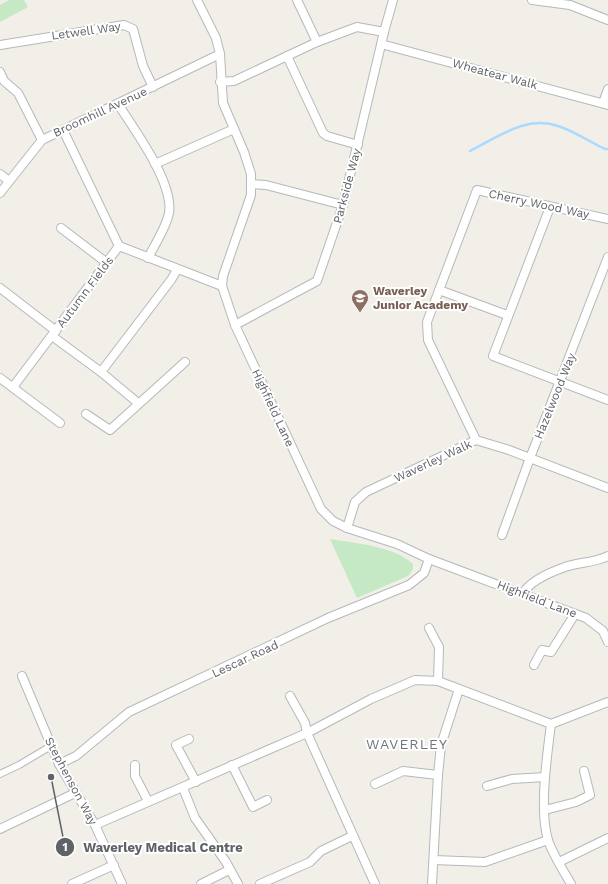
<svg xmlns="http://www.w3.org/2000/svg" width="608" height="884" font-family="'Work Sans',sans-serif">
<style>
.green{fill:#c5e8c5}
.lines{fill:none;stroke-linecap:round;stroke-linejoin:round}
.stream{stroke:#aadaff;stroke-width:2.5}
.pedestrian-casing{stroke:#b5b8bc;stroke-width:8}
.minor-casing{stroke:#b5b8bc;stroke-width:10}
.pedestrian{stroke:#fff;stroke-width:6}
.minor{stroke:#fff;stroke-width:8}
.labels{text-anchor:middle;stroke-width:4;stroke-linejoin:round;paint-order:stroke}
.street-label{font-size:12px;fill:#5f6368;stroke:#fff}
.education-label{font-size:12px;font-weight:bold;fill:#785e54;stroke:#fff;text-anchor:start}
.quarter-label{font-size:14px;letter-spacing:1px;fill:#70757a;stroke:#fff}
.leader{fill:none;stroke:#5f6368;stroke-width:1.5}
.callout-dot{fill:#5f6368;stroke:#fff;stroke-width:1.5}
.mark-label{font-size:12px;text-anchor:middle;font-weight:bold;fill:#fff}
.callout-label{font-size:13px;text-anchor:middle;font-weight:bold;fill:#5f6368;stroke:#fff;stroke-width:4;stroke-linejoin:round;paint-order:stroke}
</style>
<rect width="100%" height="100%" fill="#f1efe8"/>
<g class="green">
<path d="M9 0H24L28 7 0 22V5Z"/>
<path d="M330 539C354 543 394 546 413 564V569L408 576 357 598Z"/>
</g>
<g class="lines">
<path class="stream" d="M470 151C498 137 526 115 558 126 574 131 590 142 605 149H608"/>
<defs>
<path id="pedestrian" d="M0 774 19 765 51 746"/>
<g id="minor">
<path d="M197 0 216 38 220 54 223 103 244 152 251 174V195L223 276 222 286 235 325 321 509 333 521 347 528 397 544 429 559 586 618 603 631 608 642"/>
<path d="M297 0 317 42"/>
<path d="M532 0 570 5 608 20"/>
<path d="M381 44 608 105"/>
<path d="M0 45 124 25 133 29 143 66 153 87"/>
<path d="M287 56 323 133 327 136 358 145"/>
<path d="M0 72 4 81 18 93 42 140"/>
<path d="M220 82 234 81 317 42 357 27 384 32"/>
<path d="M603 103 608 89"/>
<path d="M118 104C134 129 174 183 169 213 166 228 155 244 148 258"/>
<path d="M63 130 119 246"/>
<path d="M155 164 234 129"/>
<path d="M0 174 9 181"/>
<path d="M251 184 266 185 343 205"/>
<path d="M0 193 42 140 220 54"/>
<path d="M550 207 493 356 608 400"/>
<path d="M61 228 107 263"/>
<path d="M0 288 56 331"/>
<path d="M439 290 507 315"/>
<path d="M235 325 317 281 343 205 384 32 393 0"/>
<path d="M52 336 101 372 138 403"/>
<path d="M101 372 171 280 177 270"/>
<path d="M0 378 60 423"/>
<path d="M13 387 119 246 222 286"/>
<path d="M86 414 110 430 185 362"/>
<path d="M476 440 428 340 427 322 477 190 608 219"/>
<path d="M347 528 355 502 366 492 476 440 509 450 608 488"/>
<path d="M502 535 530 458 608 257"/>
<path d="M523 593C531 580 551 572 565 567 579 562 594 563 608 556"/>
<path d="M429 628 439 647 438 681"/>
<path d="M534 665 542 650 551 652 575 614"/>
<path d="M22 676 59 764 95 825 122 884"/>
<path d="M290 696 305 723 307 733 375 884"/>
<path d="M551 724C547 756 539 810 548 840 553 855 563 870 571 884"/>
<path d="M189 739 176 745 196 782"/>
<path d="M59 764 76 756 129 712 328 618 409 585 424 573 429 559"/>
<path d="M135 765V776L148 801"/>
<path d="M232 765 253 807 267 800"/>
<path d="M375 784 403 771 438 775"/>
<path d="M487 786 512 779 545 777"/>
<path d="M183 788 195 818 226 862 238 884"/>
<path d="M545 810 576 802 590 795 584 771"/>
<path d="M95 825 307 733 371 699 415 680 438 681 551 724 608 702"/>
<path d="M0 829 75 793"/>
<path d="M434 860 485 862 548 840"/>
<path d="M559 862 608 838"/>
<path d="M72 884 114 865"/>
<path d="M201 884 229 870"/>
<path d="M260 884 310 862 321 851 352 836"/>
<path d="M432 884 438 775 441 745 459 689"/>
</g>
</defs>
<use href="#pedestrian" class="pedestrian-casing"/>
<use href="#minor" class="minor-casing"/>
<use href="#pedestrian" class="pedestrian"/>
<use href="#minor" class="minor"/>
</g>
<defs>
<symbol id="school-pin" viewBox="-11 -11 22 30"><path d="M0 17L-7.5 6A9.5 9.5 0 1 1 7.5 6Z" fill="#8d6e63" stroke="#fff"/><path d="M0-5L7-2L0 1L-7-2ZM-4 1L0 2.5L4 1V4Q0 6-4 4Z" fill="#fff"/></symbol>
</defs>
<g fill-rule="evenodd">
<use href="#school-pin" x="350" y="288" width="20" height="27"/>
</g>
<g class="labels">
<g class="street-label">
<text transform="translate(86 31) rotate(-8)" y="4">Letwell Way</text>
<text transform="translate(495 74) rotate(15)" y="4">Wheatear Walk</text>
<text transform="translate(100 112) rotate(-25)" y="4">Broomhill Avenue</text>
<text transform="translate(347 186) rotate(-75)" y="4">Parkside Way</text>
<text transform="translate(539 204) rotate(12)" y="4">Cherry Wood Way</text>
<text transform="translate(85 292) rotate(-53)" y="4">Autumn Fields</text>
<text transform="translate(555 396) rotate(-68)" y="4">Hazelwood Way</text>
<text transform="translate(273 408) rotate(65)" y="4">Highfield Lane</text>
<text transform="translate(433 461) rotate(-25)" y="4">Waverley Walk</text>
<text transform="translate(537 599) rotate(21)" y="4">Highfield Lane</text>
<text transform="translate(245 659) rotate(-25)" y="4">Lescar Road</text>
<text transform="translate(71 781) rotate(62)" y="4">Stephenson Way</text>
</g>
<g class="education-label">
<text x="373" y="295">Waverley<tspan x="373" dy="14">Junior Academy</tspan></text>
</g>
<g class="quarter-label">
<text x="407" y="749">WAVERLEY</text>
</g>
</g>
<path class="leader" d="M51 777L65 847"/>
<g class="callout-dot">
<circle cx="51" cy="777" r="4"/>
<circle cx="65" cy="847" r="10"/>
</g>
<g class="mark-label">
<text x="65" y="851">1</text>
</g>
<g class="callout-label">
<text x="163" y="852">Waverley Medical Centre</text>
</g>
</svg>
